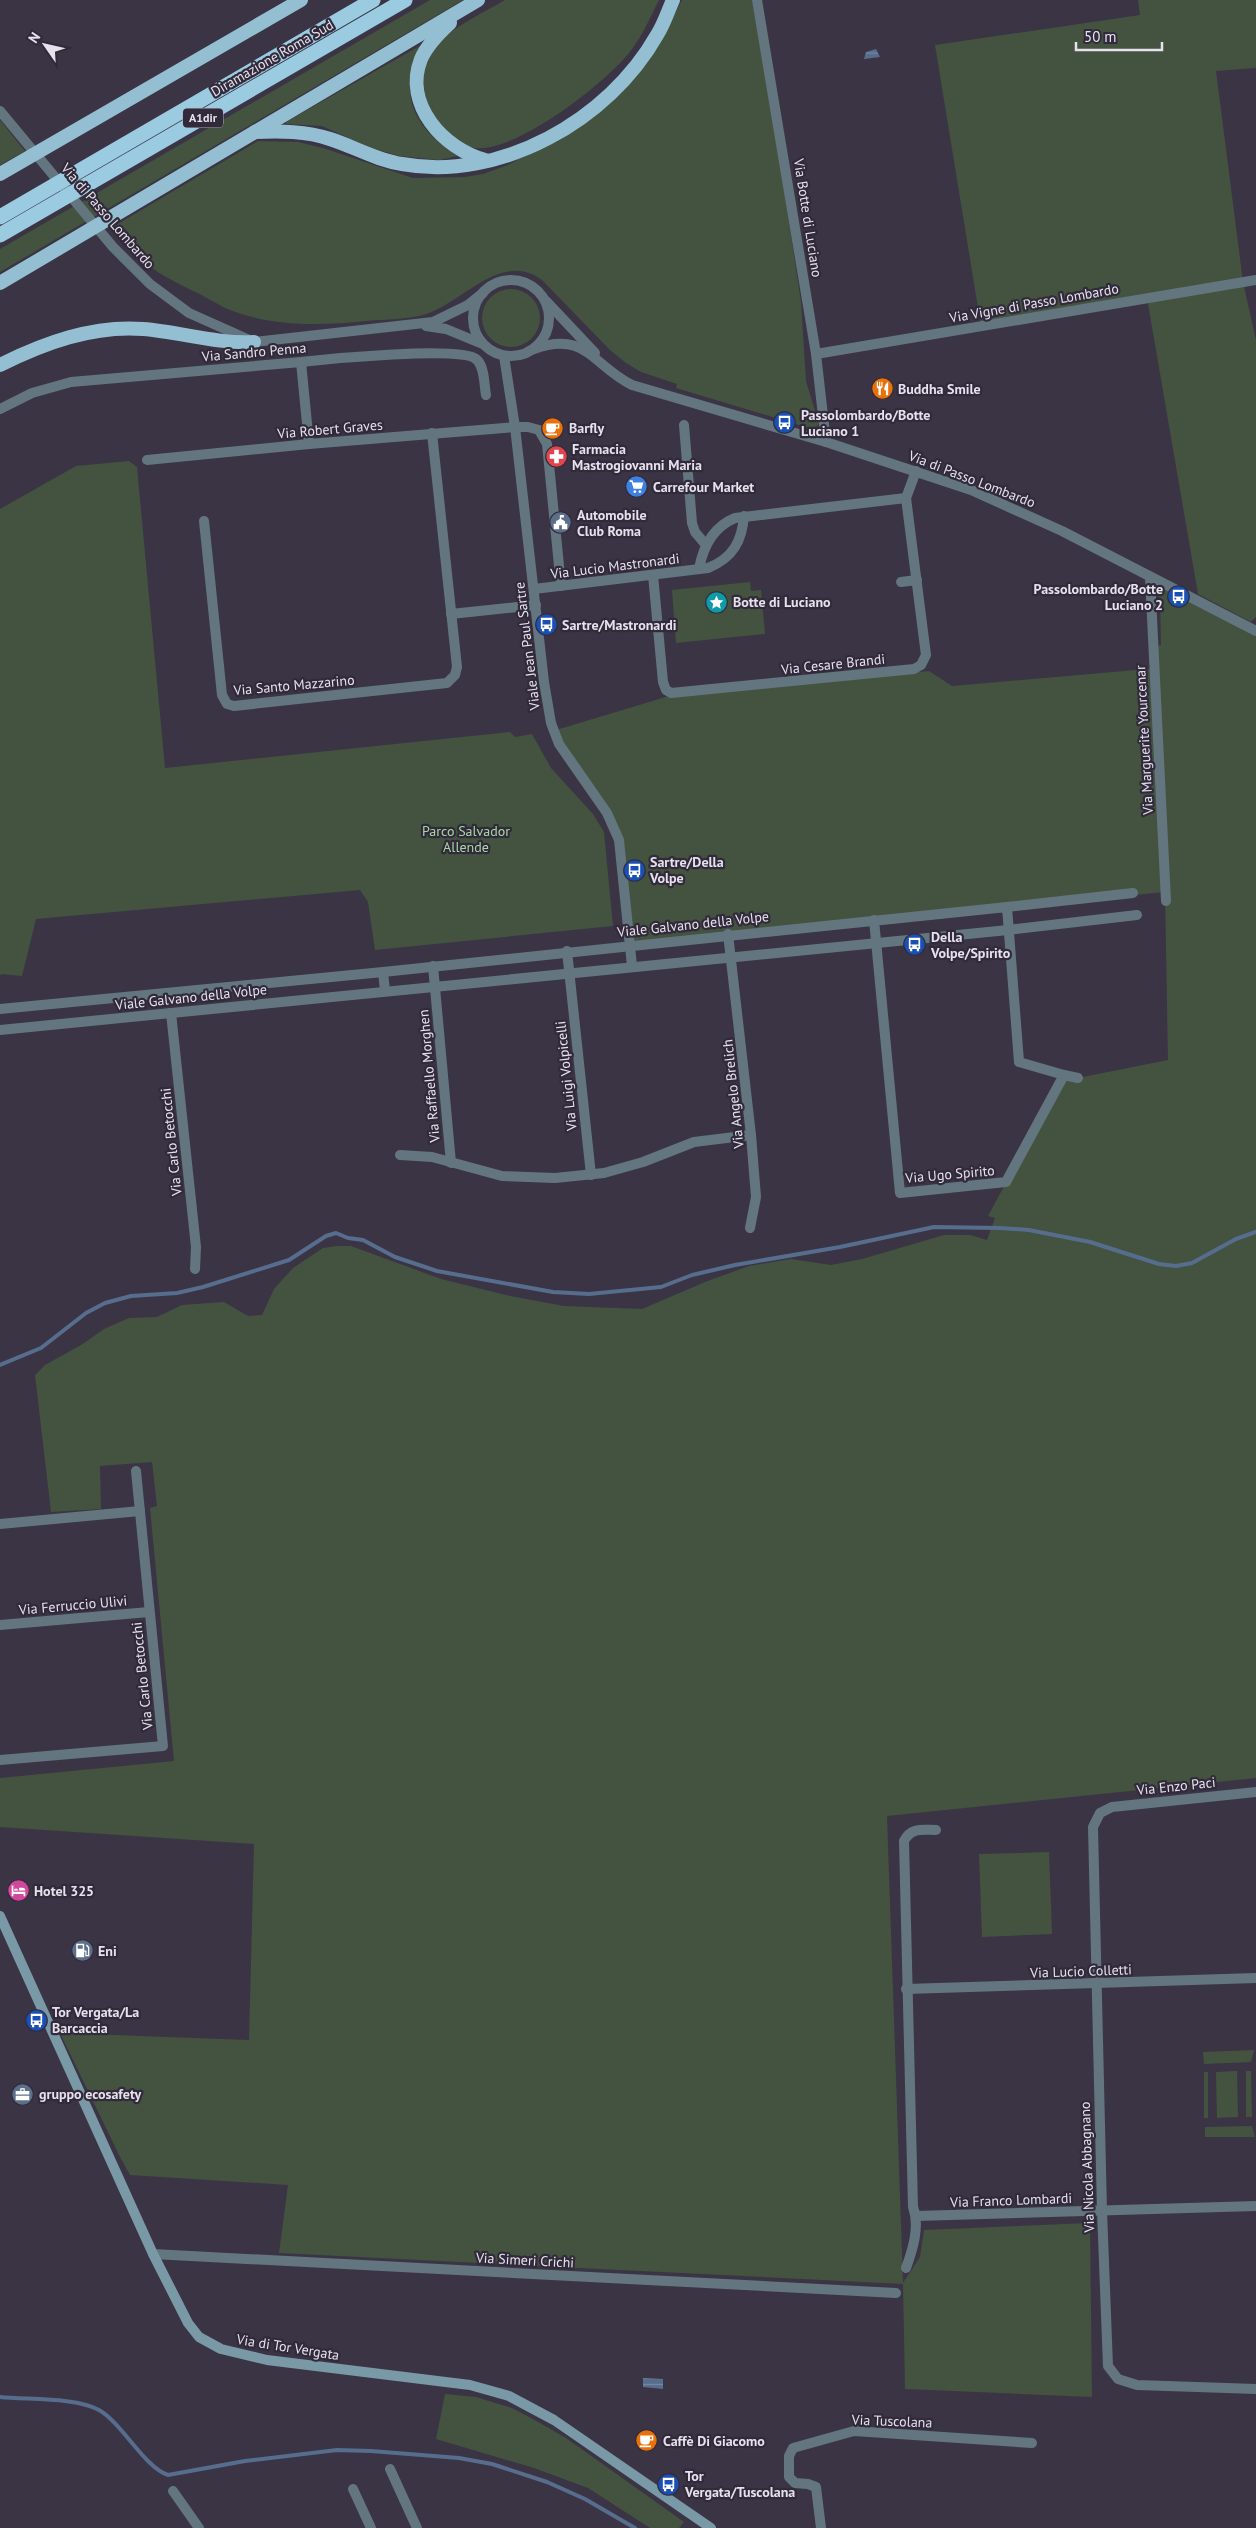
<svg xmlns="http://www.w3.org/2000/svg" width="1256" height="2528" font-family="'PT Sans',sans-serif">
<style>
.green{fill:#435340}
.water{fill:url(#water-rules)}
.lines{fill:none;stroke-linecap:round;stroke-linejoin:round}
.stream{stroke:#566d8e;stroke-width:4}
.minor{stroke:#63767f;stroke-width:10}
.tertiary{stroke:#63767f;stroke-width:10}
.secondary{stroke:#7a99a7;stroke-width:10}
.trunk{stroke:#94bfd3;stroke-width:14}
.motorway{stroke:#9bcbe1;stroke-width:15}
.labels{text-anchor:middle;stroke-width:4.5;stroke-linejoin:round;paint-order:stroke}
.shield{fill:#312a3b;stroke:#b0aab7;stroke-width:1}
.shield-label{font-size:12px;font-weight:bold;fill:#e6e1ec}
.street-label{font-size:14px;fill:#e6e1ec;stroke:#312a3b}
.poi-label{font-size:14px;font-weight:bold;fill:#e6e1ec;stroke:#312a3b;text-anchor:start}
.park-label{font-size:14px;fill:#a9d7a1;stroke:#312a3b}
</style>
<defs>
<pattern id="water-rules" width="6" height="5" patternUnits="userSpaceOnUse" patternTransform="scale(1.25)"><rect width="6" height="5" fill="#566d8e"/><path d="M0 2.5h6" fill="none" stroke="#7688a3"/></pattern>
</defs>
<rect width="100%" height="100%" fill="#3b3445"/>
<g class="green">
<path d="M430 0H463L0 272V249Z"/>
<path d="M505 0H659C650 18 642 37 629 53 604 84 516 153 475 148 465 147 459 141 452 135 447 131 439 126 435 121 422 106 420 68 431 52 448 28 480 15 505 0Z"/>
<path d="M682 0H752L772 110 801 302 806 381 819 424 815 428H809L676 388 677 384 641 372 626 363 610 350 542 280C502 250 463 302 426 314 408 320 386 319 366 321 319 326 269 327 225 308 213 302 203 295 191 290 173 281 155 272 140 258 130 249 121 238 111 228L258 141 298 142 323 148 413 178 465 177 483 174 508 165 530 153 641 69 658 46Z"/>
<path d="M1138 0H1256V68L1216 71 1243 282 1256 340V617L1251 622 1198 594 1147 298 981 326 935 45 1140 15Z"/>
<path d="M423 44C419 56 414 69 411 81 405 114 433 141 458 156L439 160 399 156 369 147 322 126 286 124V122Z"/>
<path d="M0 120 25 151 0 165Z"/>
<circle cx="511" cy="318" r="29"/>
<path d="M129 461 137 467 165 768 510 732 515 737 532 734 551 768 593 814 604 832 613 926 375 950 368 902 360 890 36 919 22 976 1 974 0 976V509L76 466Z"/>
<path d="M750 582 751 591 761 590 765 634 676 643 672 590Z"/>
<path d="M1162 587 1256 636V1778L887 1816 903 2283 920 2257 924 2230 1090 2223 1092 2397 905 2389 903 2284 279 2253 288 2185 130 2175 120 2157 60 2033 249 2040 254 1844 0 1827V1778L174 1761 150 1508 157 1506 152 1462 100 1466 101 1509 51 1512 35 1375 45 1365 81 1345 104 1329 129 1318 157 1317 182 1305 224 1302 248 1316 262 1315 274 1289 293 1268 323 1248 337 1246H351L441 1279 510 1296 564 1306 642 1309 705 1282 749 1266 791 1259 831 1265 862 1259 944 1235H970L987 1240 995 1218 988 1216 1064 1075 1078 1078 1168 1060 1165 892 630 944 619 840 553 731 669 696 929 671 952 686 1159 668 1157 646 1161 645 1160 599 1156 592Z"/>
<path d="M1049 1852 1052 1934 982 1937 979 1854Z"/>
<path d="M1254 2050 1251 2062 1204 2064 1203 2052Z"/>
<path d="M1237 2071 1238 2117 1217 2118 1216 2072Z"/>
<path d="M1246 2071H1251L1252 2117H1246Z"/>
<rect x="1204" y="2072" width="4" height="46"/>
<path d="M1252 2126 1255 2137H1205V2127Z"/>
<path d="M445 2394 476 2397 512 2408 531 2418 566 2438 684 2522 679 2528H650L588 2488 534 2468 436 2439Z"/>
</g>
<g class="water">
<path d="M876 49 880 57 864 59 866 52Z"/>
<path d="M643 2378 663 2379V2389L643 2387Z"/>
</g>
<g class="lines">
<g class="stream">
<path d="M0 1365 41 1348 86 1313 105 1303 131 1296 177 1293 203 1287 289 1260 326 1236 336 1233 348 1238 363 1240 395 1257 437 1271 553 1292 589 1294 661 1287 692 1275 735 1265 840 1247 934 1227 1000 1228 1029 1230 1090 1242 1159 1264 1176 1266 1192 1263 1236 1239 1256 1232"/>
<path d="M0 2397C27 2400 76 2397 99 2410 122 2423 145 2468 168 2475L245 2461 337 2450 371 2451 459 2458 492 2464 547 2482 585 2499 635 2528"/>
</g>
<g class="minor">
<path d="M757 0 816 354 826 442"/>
<path d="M816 354 1256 280"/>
<path d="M301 362C328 359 460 346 476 359 485 366 484 385 486 395"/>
<path d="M684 425 692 523 695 532 706 545"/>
<path d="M147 460 309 444"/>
<path d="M204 521 222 695 227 704 234 706 447 683 455 675 457 667 432 433"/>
<path d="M699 569C703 547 713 527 735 518L906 498"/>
<path d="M653 575 663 682 666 690 671 693 914 669 921 665 926 655 906 498 916 471"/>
<path d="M1150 577 1166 901"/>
<path d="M901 582 917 580"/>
<path d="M561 586 547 444 539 430 528 427H515L544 682 551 723 559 744 607 813 619 840 632 966"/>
<path d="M534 589 708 568C733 558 742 541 744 516"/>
<path d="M451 614 536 605"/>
<path d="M1007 907 1133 893"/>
<path d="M728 934 751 1135 756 1197 750 1228"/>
<path d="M567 951 591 1175"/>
<path d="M433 966 451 1163"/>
<path d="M385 991 383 972C591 949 799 927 1007 907L1019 1062 1064 1075 1006 1182 900 1193 874 920"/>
<path d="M0 1009 383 972"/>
<path d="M171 1013 196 1247 195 1269"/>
<path d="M0 1030 1008 930 1137 915"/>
<path d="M1064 1075 1078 1078"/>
<path d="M400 1155 432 1157 502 1176 555 1178 604 1173 643 1162 694 1142 751 1135"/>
<path d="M0 1524 140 1511"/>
<path d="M0 1625 149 1612"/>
<path d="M0 1760 163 1746 136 1471"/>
<path d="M1256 1792 1112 1807 1100 1813 1093 1827 1102 2211 1108 2366 1118 2379 1137 2385 1256 2389"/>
<path d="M906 1989 1256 1978"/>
<path d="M916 2216 1256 2206"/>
<path d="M153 2254 896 2293"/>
<path d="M906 2268C913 2249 920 2226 913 2207L904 1841C911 1827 923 1830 936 1830"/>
<path d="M390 2469 417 2528"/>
<path d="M353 2489 371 2528"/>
<path d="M173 2491 199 2528"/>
<path d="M821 2528 816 2487 808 2484 795 2483 789 2477V2456L793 2448 854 2431 1032 2443"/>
</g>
<g class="tertiary">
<path d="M0 111 113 247 150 284 189 313 254 342 433 322 468 305 483 293"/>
<circle cx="511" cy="318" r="38"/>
<path d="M546 301 595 353"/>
<path d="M426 326 446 329 480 343"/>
<path d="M534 349C586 330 593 366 632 385L826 442 971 490 1062 531 1256 631"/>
<path d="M0 409 32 393 71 382 301 362 309 444 515 427 504 356"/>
</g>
<path class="secondary" d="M0 1916 153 2254 188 2323 199 2337 221 2349 267 2360 470 2385 509 2396 554 2420 711 2528"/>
<g class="trunk">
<path d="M450 23C439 33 427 45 421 59 403 105 444 149 485 160"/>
<path d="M255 132C281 131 306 131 330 139 355 147 376 160 402 164 500 182 609 120 657 35 664 24 668 11 673 0"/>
<path d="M0 174 301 0"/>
<path d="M0 283 478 0"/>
<path d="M0 365C44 343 93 325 143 329 181 332 216 344 254 342"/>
</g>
<g class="motorway">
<path d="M0 217 373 0"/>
<path d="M0 235 405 0"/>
</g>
</g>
<defs>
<symbol id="restaurant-disc" viewBox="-11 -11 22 22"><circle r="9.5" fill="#e8710a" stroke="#312a3b"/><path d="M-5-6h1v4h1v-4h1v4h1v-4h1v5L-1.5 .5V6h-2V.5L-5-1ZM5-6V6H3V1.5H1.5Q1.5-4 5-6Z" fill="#fff"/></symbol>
<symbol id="bus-disc" viewBox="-11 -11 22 22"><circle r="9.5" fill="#1a4fb4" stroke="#312a3b"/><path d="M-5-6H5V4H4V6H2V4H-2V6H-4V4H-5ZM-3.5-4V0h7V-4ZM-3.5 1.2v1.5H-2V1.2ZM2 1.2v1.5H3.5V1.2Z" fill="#fff"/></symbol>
<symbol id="cafe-disc" viewBox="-11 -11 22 22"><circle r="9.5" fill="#e8710a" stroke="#312a3b"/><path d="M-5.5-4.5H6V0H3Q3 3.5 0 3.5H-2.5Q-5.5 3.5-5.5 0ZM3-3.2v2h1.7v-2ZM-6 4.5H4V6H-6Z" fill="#fff"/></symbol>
<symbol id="pharmacy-disc" viewBox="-11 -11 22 22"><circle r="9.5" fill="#e0444e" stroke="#312a3b"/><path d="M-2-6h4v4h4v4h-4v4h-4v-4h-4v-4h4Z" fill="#fff"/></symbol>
<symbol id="supermarket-disc" viewBox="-11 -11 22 22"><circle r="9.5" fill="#3f7fe0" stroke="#312a3b"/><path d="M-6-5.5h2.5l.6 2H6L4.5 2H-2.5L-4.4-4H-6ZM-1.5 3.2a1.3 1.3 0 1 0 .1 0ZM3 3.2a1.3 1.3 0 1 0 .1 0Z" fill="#fff"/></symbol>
<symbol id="civic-disc" viewBox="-11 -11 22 22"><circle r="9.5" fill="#5c6f8a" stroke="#312a3b"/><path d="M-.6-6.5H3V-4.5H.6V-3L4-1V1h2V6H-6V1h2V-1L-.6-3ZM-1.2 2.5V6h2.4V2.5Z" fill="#fff"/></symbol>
<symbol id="sight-disc" viewBox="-11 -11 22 22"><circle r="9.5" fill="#0f9aa8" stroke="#312a3b"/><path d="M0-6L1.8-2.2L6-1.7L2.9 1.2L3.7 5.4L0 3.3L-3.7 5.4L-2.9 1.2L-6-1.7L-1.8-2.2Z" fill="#fff"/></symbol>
<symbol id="hotel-disc" viewBox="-11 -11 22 22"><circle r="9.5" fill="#d1479c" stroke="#312a3b"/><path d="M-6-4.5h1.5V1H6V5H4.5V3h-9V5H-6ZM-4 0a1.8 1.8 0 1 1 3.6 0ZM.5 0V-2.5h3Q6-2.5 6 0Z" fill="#fff"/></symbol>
<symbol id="fuel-disc" viewBox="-11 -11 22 22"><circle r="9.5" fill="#5c6f8a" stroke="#312a3b"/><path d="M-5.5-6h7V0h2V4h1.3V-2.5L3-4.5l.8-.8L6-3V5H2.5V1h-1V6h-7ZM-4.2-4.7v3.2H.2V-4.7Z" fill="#fff"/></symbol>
<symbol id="office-disc" viewBox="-11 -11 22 22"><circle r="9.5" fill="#5c6f8a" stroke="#312a3b"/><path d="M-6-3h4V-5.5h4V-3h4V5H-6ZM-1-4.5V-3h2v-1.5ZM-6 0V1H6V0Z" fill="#fff"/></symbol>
</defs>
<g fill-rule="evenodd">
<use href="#restaurant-disc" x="870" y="376" width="25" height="25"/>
<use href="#bus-disc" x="772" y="410" width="25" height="25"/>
<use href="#cafe-disc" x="540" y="416" width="25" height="25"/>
<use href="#pharmacy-disc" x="544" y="444" width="25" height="25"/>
<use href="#supermarket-disc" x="624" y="474" width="25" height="25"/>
<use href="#civic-disc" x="548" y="510" width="25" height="25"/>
<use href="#bus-disc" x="1166" y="584" width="25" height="25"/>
<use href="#sight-disc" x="704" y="590" width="25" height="25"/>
<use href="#bus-disc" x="534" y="612" width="25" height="25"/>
<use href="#bus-disc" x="622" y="858" width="25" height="25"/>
<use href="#bus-disc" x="902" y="932" width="25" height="25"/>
<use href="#hotel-disc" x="6" y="1878" width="25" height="25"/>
<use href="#fuel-disc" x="70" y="1938" width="25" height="25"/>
<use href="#bus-disc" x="24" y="2008" width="25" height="25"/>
<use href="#office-disc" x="10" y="2082" width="25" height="25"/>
<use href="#cafe-disc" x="634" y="2428" width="25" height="25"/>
<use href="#bus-disc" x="656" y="2472" width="25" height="25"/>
</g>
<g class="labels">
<rect class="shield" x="183" y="108.5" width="40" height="19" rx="4"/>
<g class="shield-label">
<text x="203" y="122">A1dir</text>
</g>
<g class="street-label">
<text transform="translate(272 58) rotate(-30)" y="5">Diramazione Roma Sud</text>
<text transform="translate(108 216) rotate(49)" y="5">Via di Passo Lombardo</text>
<text transform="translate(808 218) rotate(81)" y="5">Via Botte di Luciano</text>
<text transform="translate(1034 303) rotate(-10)" y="5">Via Vigne di Passo Lombardo</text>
<text transform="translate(254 352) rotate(-5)" y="5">Via Sandro Penna</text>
<text transform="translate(330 429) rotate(-5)" y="5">Via Robert Graves</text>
<text transform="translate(972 479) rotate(21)" y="5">Via di Passo Lombardo</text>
<text transform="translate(615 566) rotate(-7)" y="5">Via Lucio Mastronardi</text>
<text transform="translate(527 646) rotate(-97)" y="5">Viale Jean Paul Sartre</text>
<text transform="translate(833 664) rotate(-6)" y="5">Via Cesare Brandi</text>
<text transform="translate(294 685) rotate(-5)" y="5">Via Santo Mazzarino</text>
<text transform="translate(1144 740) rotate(-93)" y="5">Via Marguerite Yourcenar</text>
<text transform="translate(693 924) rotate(-6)" y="5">Viale Galvano della Volpe</text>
<text transform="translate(191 997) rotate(-6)" y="5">Viale Galvano della Volpe</text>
<text transform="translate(429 1076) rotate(-95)" y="5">Via Raffaello Morghen</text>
<text transform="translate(566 1076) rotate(-96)" y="5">Via Luigi Volpicelli</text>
<text transform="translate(733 1094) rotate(-96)" y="5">Via Angelo Brelich</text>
<text transform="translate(171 1142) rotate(-96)" y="5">Via Carlo Betocchi</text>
<text transform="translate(950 1174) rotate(-5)" y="5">Via Ugo Spirito</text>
<text transform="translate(73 1605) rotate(-5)" y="5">Via Ferruccio Ulivi</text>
<text transform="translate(142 1676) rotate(-96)" y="5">Via Carlo Betocchi</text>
<text transform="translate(1176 1786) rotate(-6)" y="5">Via Enzo Paci</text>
<text transform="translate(1081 1971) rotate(-2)" y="5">Via Lucio Colletti</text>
<text transform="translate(1087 2167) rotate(-92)" y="5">Via Nicola Abbagnano</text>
<text transform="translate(1011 2200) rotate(-2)" y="5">Via Franco Lombardi</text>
<text transform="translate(525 2260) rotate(3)" y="5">Via Simeri Crichi</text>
<text transform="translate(288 2347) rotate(9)" y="5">Via di Tor Vergata</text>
<text transform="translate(892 2421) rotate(2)" y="5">Via Tuscolana</text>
</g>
<g class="poi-label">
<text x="898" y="394">Buddha Smile</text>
<text x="801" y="420">Passolombardo/Botte<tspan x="801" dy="16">Luciano 1</tspan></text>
<text x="569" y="433">Barfly</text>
<text x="572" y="454">Farmacia<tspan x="572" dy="16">Mastrogiovanni Maria</tspan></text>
<text x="653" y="492">Carrefour Market</text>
<text x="577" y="520">Automobile<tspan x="577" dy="16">Club Roma</tspan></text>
<text x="1163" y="594" text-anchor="end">Passolombardo/Botte<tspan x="1163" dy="16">Luciano 2</tspan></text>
<text x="733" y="607">Botte di Luciano</text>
<text x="562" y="630">Sartre/Mastronardi</text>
<text x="650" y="867">Sartre/Della<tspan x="650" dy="16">Volpe</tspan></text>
<text x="931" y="942">Della<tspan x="931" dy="16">Volpe/Spirito</tspan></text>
<text x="34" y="1896">Hotel 325</text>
<text x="98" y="1956">Eni</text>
<text x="52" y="2017">Tor Vergata/La<tspan x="52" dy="16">Barcaccia</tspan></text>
<text x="39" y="2099">gruppo ecosafety</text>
<text x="663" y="2446">Caffè Di Giacomo</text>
<text x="685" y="2481">Tor<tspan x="685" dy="16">Vergata/Tuscolana</tspan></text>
</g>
<g class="park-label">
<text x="466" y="836">Parco Salvador<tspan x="466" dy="16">Allende</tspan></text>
</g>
</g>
<g transform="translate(45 45) rotate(304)" stroke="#312a3b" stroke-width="4" paint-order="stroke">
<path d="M0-4L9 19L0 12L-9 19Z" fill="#e6e1ec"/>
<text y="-8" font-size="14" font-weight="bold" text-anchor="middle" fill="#e6e1ec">N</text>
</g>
<path d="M1076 42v8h86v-8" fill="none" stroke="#e6e1ec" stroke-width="2.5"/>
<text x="1084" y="42" font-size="15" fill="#e6e1ec" stroke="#312a3b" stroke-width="4" paint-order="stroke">50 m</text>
</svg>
